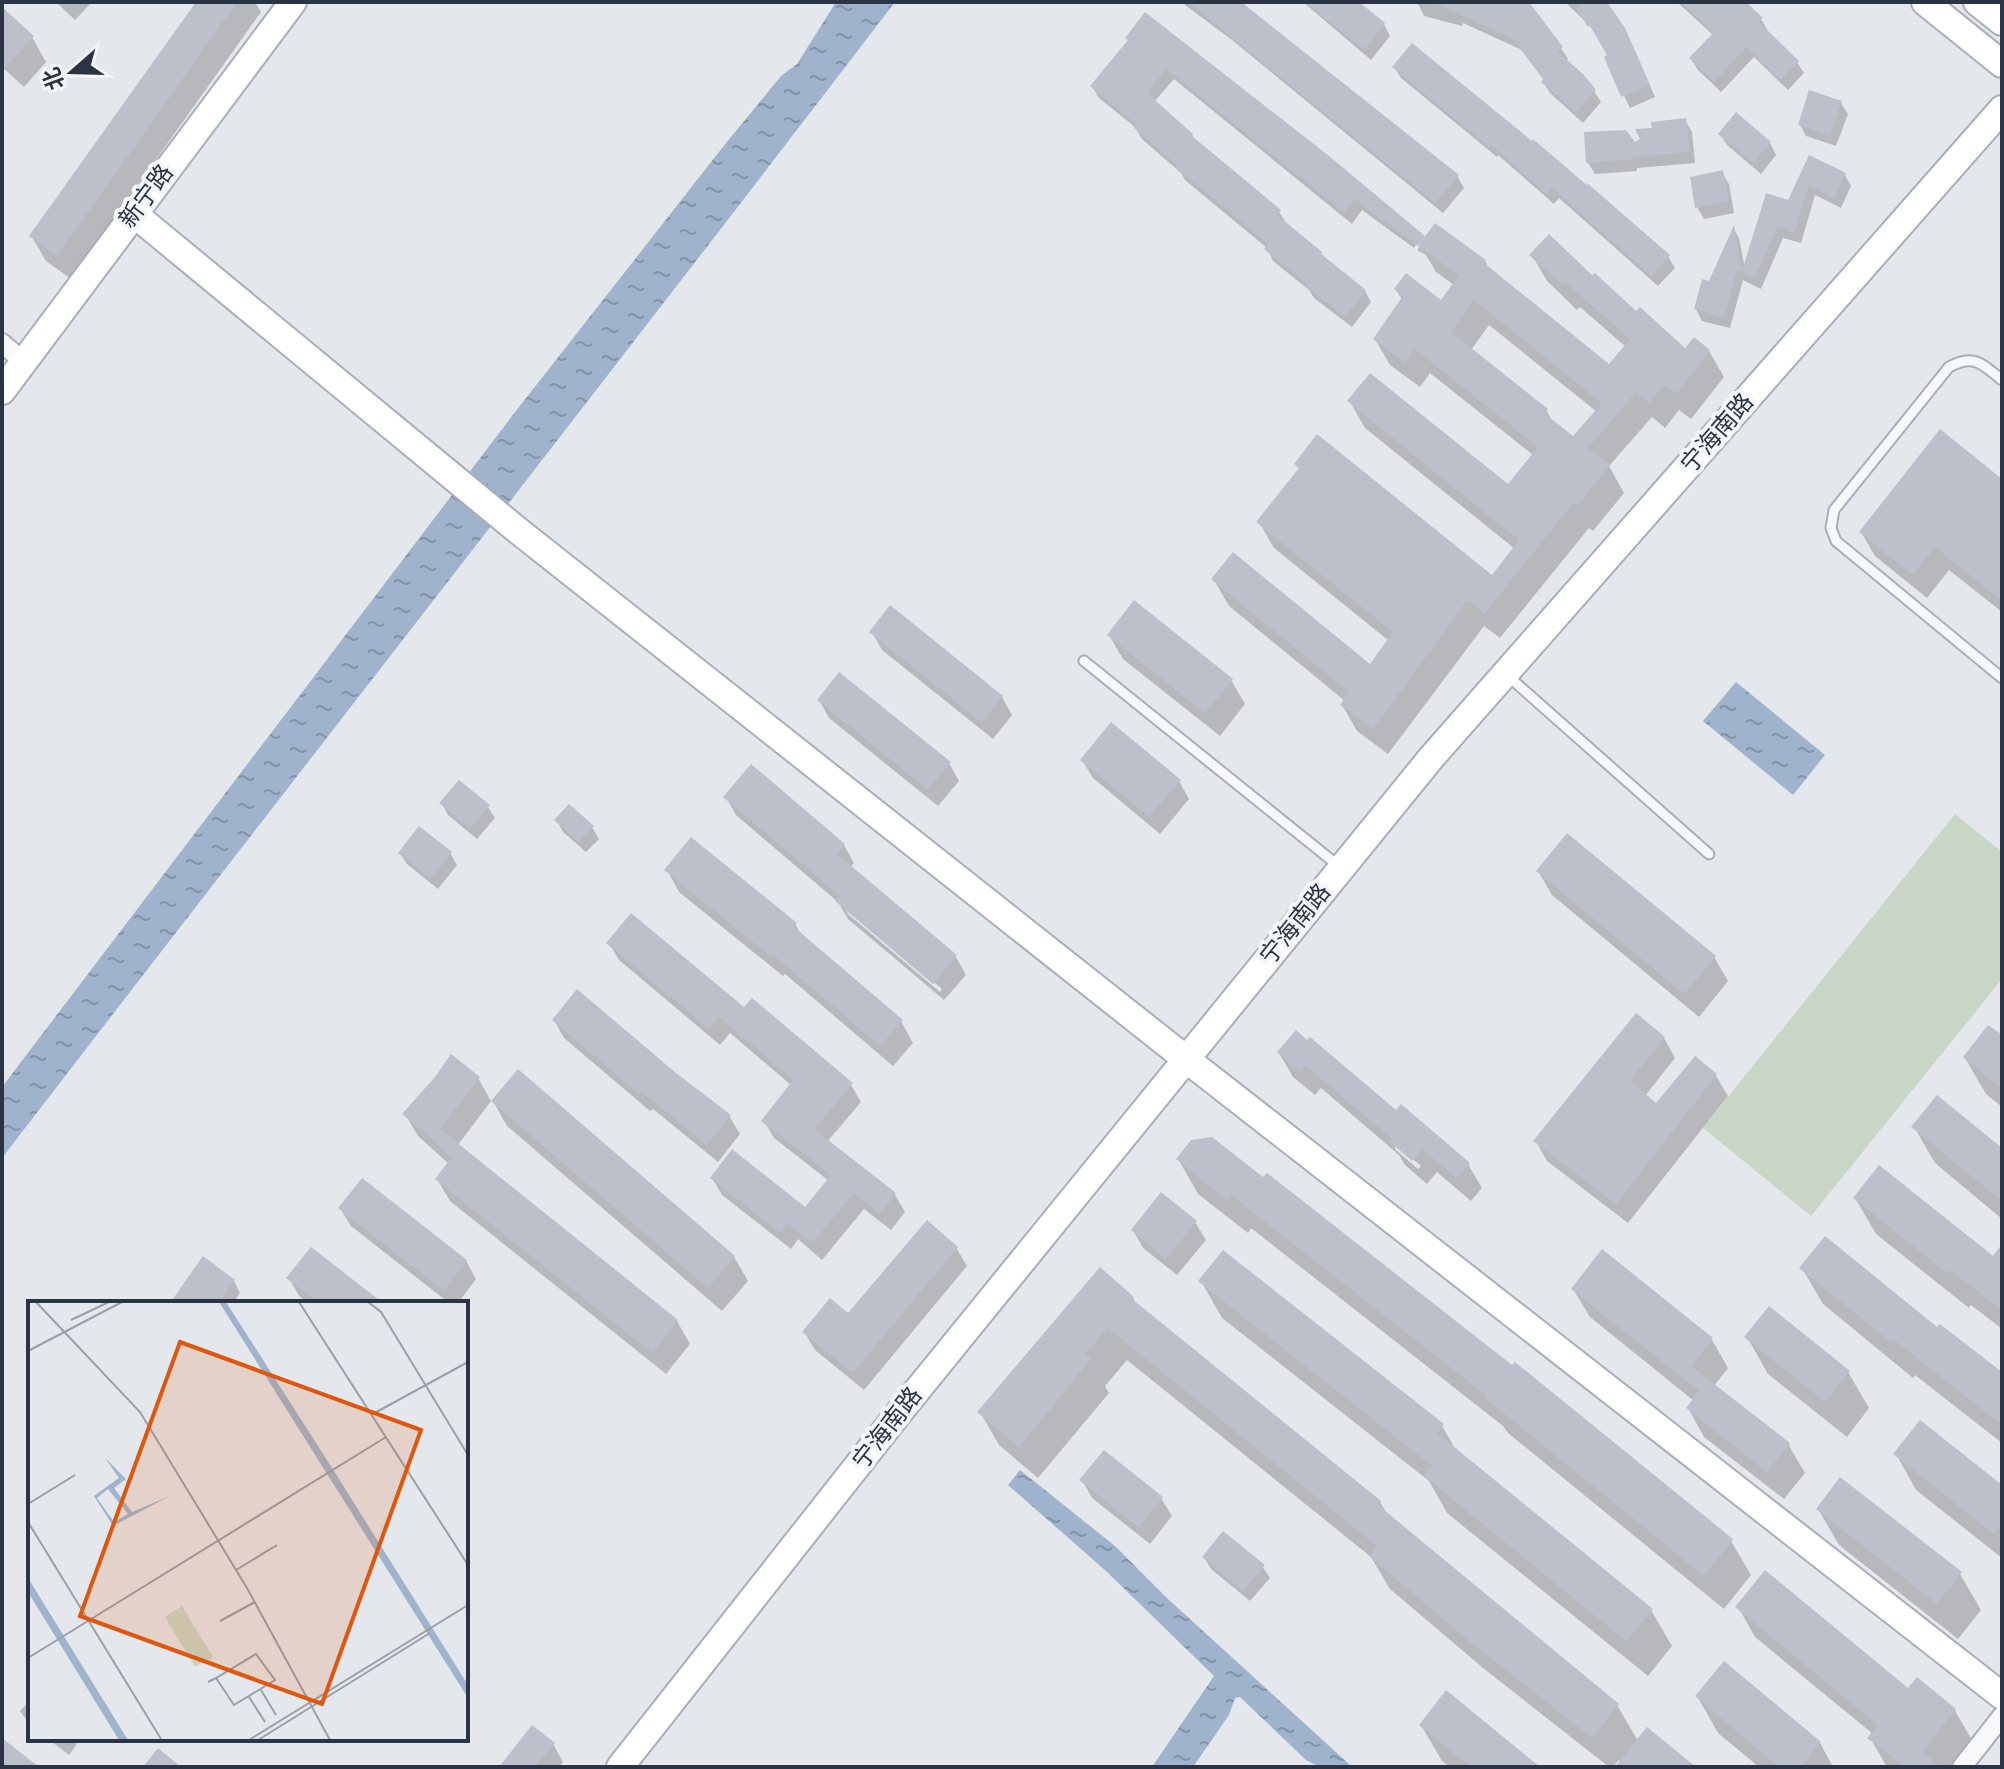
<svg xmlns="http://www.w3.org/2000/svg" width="2004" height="1769" font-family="'Fira Sans','Noto Sans SC',sans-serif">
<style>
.park{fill:#c9d6c5}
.water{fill:url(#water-ripples)}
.shadow{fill:#0003;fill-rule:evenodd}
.building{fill:#bbc0ca;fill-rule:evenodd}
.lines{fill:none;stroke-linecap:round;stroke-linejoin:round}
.lane-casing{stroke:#a9aeb7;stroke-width:13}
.street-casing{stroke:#a9aeb7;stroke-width:22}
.secondary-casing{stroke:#a9aeb7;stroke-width:30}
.lane{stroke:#f7f8fa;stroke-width:9}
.street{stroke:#f7f8fa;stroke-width:18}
.secondary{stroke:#fff;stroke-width:26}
.labels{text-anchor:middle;stroke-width:8;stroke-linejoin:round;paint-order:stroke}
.street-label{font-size:24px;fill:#2b3445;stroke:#f4f6f9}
.inset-road{fill:none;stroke:#9a9fa9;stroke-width:2}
.view{fill:#df570f;fill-opacity:0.15;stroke:#df570f;stroke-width:4}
.inset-edge{fill:none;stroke:#2b3445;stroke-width:4}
</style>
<defs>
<pattern id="water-ripples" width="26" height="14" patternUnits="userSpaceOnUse" patternTransform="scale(2)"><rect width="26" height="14" fill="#9fb4cc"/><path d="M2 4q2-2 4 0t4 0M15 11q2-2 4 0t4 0" fill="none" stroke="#8293a7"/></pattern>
</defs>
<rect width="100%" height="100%" fill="#e4e7ec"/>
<path class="park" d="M1955 814 2002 852V979L1811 1216 1703 1128Z"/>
<g class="water">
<path d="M836 2H895C599 389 299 772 2 1158V1087L512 416 726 143 781 76 797 64Z"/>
<path d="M1736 682 1825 755 1793 795 1703 721Z"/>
<path d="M1020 1470 1115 1546 1168 1599 1349 1764 1347 1767H1320L1306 1760 1240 1697 1235 1698 1229 1715 1193 1767H1152L1214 1676 1106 1571 1008 1485Z"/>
</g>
<g class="shadow">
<path d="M56 2H92L75 20Z"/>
<path d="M199 2H255L261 12 71 279 46 261 32 237Z"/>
<path d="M1181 2H1236L1457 176 1464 188 1443 213 1232 40Z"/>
<path d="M1303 2H1358L1384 24 1390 36 1371 60Z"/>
<path d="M1417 2H1522L1561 48 1568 59 1565 61 1594 91 1601 102 1583 123 1550 93 1543 82 1545 80 1522 50 1463 23 1462 26 1424 16Z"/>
<path d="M1565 2H1605L1631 42 1655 97 1630 108 1606 58 1609 57 1603 38Z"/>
<path d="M1677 2H1743L1761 19 1768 31 1766 32 1797 62 1804 73 1788 90 1754 57 1721 92 1698 70 1691 59 1713 35Z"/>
<path d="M2 10 32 37 46 62 24 87 2 67Z"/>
<path d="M1129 42 1328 158 1426 239 1485 261 1491 272 1610 367 1626 347 1580 307 1577 310 1547 281 1532 255 1593 278 1685 351H1709L1724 377 1691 419 1679 410 1665 428 1652 417 1609 466 1624 493 1593 531 1589 528 1500 638 1484 626 1388 754 1357 731 1342 705 1345 701 1229 606 1214 580 1370 667 1389 641 1274 548 1259 522 1300 471 1296 464 1492 578 1515 549 1365 428 1350 402 1508 487 1533 455 1430 373 1420 387 1390 365 1375 339 1403 301 1396 290 1441 303 1454 285 1436 272 1426 255 1417 250 1425 240 1422 237 1414 248 1362 210 1352 224 1174 79 1154 102 1192 135 1196 142 1279 212 1286 223 1321 253 1325 260 1365 291 1371 302 1352 327 1314 298 1309 290 1273 261 1267 248 1185 180 1181 173 1142 139 1135 127 1099 98 1092 86ZM1489 325 1597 412 1574 439 1554 424 1546 410 1471 350Z"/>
<path d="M1394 67 1668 256 1675 268 1658 286 1559 198 1554 204 1498 155 1497 157 1401 78Z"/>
<path d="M1841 103 1848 114 1836 146 1806 136 1800 125Z"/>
<path d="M1685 120 1692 132 1695 163 1637 168V171L1595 174 1588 163 1635 144 1654 130Z"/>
<path d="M1720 134 1770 143 1776 155 1761 174 1727 145Z"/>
<path d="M1810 158 1845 175 1851 186 1841 208 1815 195 1801 243 1783 238 1761 289 1743 280 1730 328 1702 321 1696 309 1734 229 1739 238 1745 269 1789 202Z"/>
<path d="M1722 173 1729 184 1734 213 1704 219 1697 207Z"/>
<path d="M2002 481V612L1949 570 1927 598 1875 556 1861 532Z"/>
<path d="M872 632 1002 697 1012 715 993 739 882 650Z"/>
<path d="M1109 635 1231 680 1245 704 1220 736 1123 659Z"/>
<path d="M819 700 949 763 959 781 938 806 829 718Z"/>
<path d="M1082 760 1179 781 1189 799 1160 834 1093 778Z"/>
<path d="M726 797 844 845 854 863 850 868 956 957 966 975 944 1000 848 919 838 902 736 815ZM843 905 942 989 940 992 848 914Z"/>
<path d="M442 804 488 807 495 818 477 839 448 815Z"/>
<path d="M557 821 592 827 599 839 586 852 563 832Z"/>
<path d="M400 853H450L457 865 438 889 407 864Z"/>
<path d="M667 870 795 924 803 938 901 1021 913 1043 893 1066 785 974 783 976 679 892Z"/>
<path d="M1538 871 1714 957 1728 981 1699 1017 1552 895Z"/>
<path d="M609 943 745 1010 851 1085 861 1102 827 1142 895 1195 905 1212 891 1230 864 1209 822 1260 798 1239 791 1249 722 1195 712 1178 805 1210 829 1181 774 1138 764 1121 791 1085 730 1033 720 1045 619 960Z"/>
<path d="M554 1020 675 1074 729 1116 740 1134 718 1162 653 1109 650 1111 564 1038Z"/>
<path d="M1296 1033 1396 1113 1468 1164 1482 1188 1471 1201 1437 1172 1427 1184 1405 1165 1399 1155 1321 1088 1315 1095 1293 1077 1279 1053ZM1395 1144 1421 1166 1418 1169 1395 1149Z"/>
<path d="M1664 1038 1675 1058 1645 1096 1657 1105 1696 1059 1716 1076 1728 1096 1628 1223 1547 1161 1536 1141Z"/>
<path d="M2002 1038V1107L1986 1094 1965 1058Z"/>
<path d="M478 1078 491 1101 458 1145 677 1321 690 1344 666 1374 450 1201 437 1179 449 1164 418 1136 405 1114Z"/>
<path d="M493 1101 734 1257 748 1281 722 1311 507 1126Z"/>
<path d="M1914 1127 2002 1151V1219L1935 1163Z"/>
<path d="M1212 1139 1731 1541 1751 1575 1724 1609 1508 1433 1503 1426 1251 1228 1248 1233 1198 1194 1178 1159Z"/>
<path d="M1879 1167 2002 1263V1329L1971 1305 1969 1308 1876 1234 1855 1198Z"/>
<path d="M340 1208 466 1261 476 1279 458 1303H449L351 1226Z"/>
<path d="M1195 1222 1206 1240 1177 1275 1143 1248 1133 1230Z"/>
<path d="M928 1223 957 1249 967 1266 864 1390 815 1350 805 1333 849 1316Z"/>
<path d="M1602 1252 1712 1340 1728 1368 1714 1386 1788 1444 1805 1473 1784 1499 1704 1437 1688 1408 1694 1401 1590 1317 1573 1289Z"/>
<path d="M1802 1268 1937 1330 2002 1375V1443L1915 1375 1913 1378 1823 1304Z"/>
<path d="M289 1278 380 1303H308L299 1296Z"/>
<path d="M234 1281 240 1293 233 1303H173Z"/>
<path d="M1201 1281 1442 1426 1457 1452 1651 1610 1672 1646 1648 1676 1447 1513 1429 1481 1222 1318Z"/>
<path d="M1133 1298 1138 1307 1380 1502 1388 1516 1617 1705 1638 1741 1693 1767H1623L1619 1760 1613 1767H1609L1483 1668 1390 1589 1371 1557 1127 1360 1105 1386 1109 1393 1038 1478 999 1445 980 1412Z"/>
<path d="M1747 1337 1848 1372 1869 1408 1847 1437 1768 1374Z"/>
<path d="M1896 1454 2002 1488V1558L1916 1490Z"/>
<path d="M1082 1480 1161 1498 1172 1516 1150 1544 1092 1498Z"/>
<path d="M1818 1509 1960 1574 1981 1610 1958 1639 1839 1545Z"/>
<path d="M1204 1557 1263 1567 1270 1578 1250 1601 1211 1569Z"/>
<path d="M1738 1607 1908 1691 1918 1680 1955 1711 1972 1740 1950 1767H1887L1870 1738 1873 1734 1755 1637Z"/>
<path d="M1697 1696 1820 1743 1833 1767H1759L1718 1733Z"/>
<path d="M30 1700V1725L20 1711Z"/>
<path d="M1421 1725 1537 1767H1450L1442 1761Z"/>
<path d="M48 1739H74L77 1744 69 1755Z"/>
<path d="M553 1744 563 1762 559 1767H501Z"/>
</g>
<g class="building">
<path d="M196 2H237L57 256 29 236Z"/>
<path d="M1188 2H1241L1459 175 1435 203Z"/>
<path d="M1305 2H1359L1385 23 1364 50Z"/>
<path d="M1433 2H1529L1563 47 1557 51 1584 75 1596 90 1576 112 1541 82 1543 79 1513 39Z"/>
<path d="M1585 2H1607L1625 28 1650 85 1621 97 1604 57 1607 55 1590 26 1588 27 1576 8Z"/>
<path d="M1680 2H1746L1763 18 1759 22 1799 61 1780 80 1746 47 1714 82 1689 58 1714 32Z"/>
<path d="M2 7 34 36 2 71Z"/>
<path d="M1145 12 1329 156 1425 236 1418 246 1355 200 1344 213 1166 69 1147 93 1193 134 1192 136 1281 210 1277 215 1322 252 1321 254 1366 290 1345 317 1305 286 1307 284 1264 249 1268 244 1176 168 1178 166 1133 127 1136 124 1090 86 1128 40 1125 38Z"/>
<path d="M1412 43 1532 141 1533 139 1588 186 1587 183 1670 255 1651 276 1552 188 1547 194 1491 145 1489 147 1392 67Z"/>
<path d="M1809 90 1842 101 1830 136 1798 125Z"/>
<path d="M1736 112 1771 142 1753 163 1718 134Z"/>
<path d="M1686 118 1690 152 1632 157V160L1586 163 1584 132 1626 130 1635 142 1640 139 1635 129 1652 128 1651 122Z"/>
<path d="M1809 155 1846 173 1834 198 1809 185 1794 233 1777 227 1755 278 1737 270 1724 318 1694 309 1702 279 1709 281 1734 225 1742 271 1766 193 1788 200Z"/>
<path d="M1723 170 1729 201 1695 208 1690 177Z"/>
<path d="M1435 223 1486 260 1484 263 1609 364 1630 339 1565 282 1562 285 1529 255 1549 234 1592 275 1595 273 1636 311 1640 307 1685 348 1694 337 1710 350 1676 394 1664 385 1649 403 1636 392 1588 448 1610 465 1577 506 1573 503 1484 614 1469 601 1466 602 1373 729 1340 705 1349 692 1211 579 1233 552 1370 664 1393 632 1256 522 1299 468 1294 464 1317 434 1492 575 1519 540 1347 401 1370 373 1508 484 1538 447 1415 349 1405 363 1373 339 1403 296 1394 289 1406 273 1441 300 1459 275 1418 246ZM1474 300 1602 403 1573 436 1544 413 1548 409 1451 332Z"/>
<path d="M1940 429 2002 479V601L1935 547 1913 575 1859 532Z"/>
<path d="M1134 600 1233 679 1205 713 1107 635Z"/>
<path d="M890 605 1003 696 982 723 869 632Z"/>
<path d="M839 672 951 762 928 790 817 700Z"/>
<path d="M1111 722 1181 780 1149 817 1080 760Z"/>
<path d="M751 764 845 844 837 854 957 955 933 984 835 901 840 896 723 797Z"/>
<path d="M459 780 490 805 470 829 439 803Z"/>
<path d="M569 804 594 826 579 842 554 820Z"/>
<path d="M419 826 452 852 431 879 398 853Z"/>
<path d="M1567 833 1716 956 1684 994 1536 871Z"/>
<path d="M691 837 797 923 794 927 903 1020 880 1046 772 954 770 956 664 870Z"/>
<path d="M631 913 744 1007 752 998 853 1083 814 1129 896 1193 880 1214 854 1193 812 1243 788 1223 780 1233 710 1178 732 1149 805 1207 831 1175 761 1121 793 1080 719 1017 709 1029 606 943Z"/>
<path d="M577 989 676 1073 731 1115 707 1145 642 1092 640 1095 552 1020Z"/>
<path d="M1636 1013 1665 1037 1630 1081 1656 1103 1695 1056 1717 1074 1616 1204 1533 1141Z"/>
<path d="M1988 1025 2002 1035V1089L1963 1057Z"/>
<path d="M1296 1030 1307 1040 1310 1037 1396 1110 1401 1104 1470 1163 1456 1178 1422 1149 1412 1161 1389 1141 1391 1138 1306 1066 1300 1073 1277 1052Z"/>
<path d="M451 1054 480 1077 440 1129 678 1320 652 1353 435 1179 452 1157 402 1114 435 1077Z"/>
<path d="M518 1069 735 1256 708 1288 491 1101Z"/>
<path d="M1937 1095 2002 1148V1201L1911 1127Z"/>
<path d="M1212 1137 1263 1177 1267 1173 1512 1365 1515 1362 1733 1539 1704 1576 1485 1398 1487 1396 1231 1195 1227 1200 1176 1159 1191 1140Z"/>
<path d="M1879 1165 1993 1256 2002 1244V1310L1950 1270 1947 1273 1853 1198Z"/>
<path d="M362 1178 467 1260 444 1291 338 1208Z"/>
<path d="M1161 1192 1197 1221 1166 1259 1131 1230Z"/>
<path d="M927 1220 958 1247 853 1373 802 1332 830 1298 848 1313Z"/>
<path d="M1825 1236 1937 1327 1940 1324 2002 1372V1425L1894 1340 1892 1343 1799 1268Z"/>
<path d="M311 1247 383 1303H319L286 1278Z"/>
<path d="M1602 1249 1713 1338 1691 1366 1790 1443 1767 1472 1686 1408 1699 1391 1571 1289Z"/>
<path d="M1223 1250 1444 1424 1437 1433 1653 1609 1626 1641 1424 1476 1432 1466 1198 1281Z"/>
<path d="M203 1256 235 1280 219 1303H170Z"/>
<path d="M1100 1267 1134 1297 1132 1299 1381 1501 1378 1505 1619 1704 1592 1738 1462 1635 1369 1556 1377 1546 1108 1328 1085 1354 1091 1359 1019 1447 977 1412Z"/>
<path d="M1769 1306 1850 1371 1825 1402 1744 1337Z"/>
<path d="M1920 1420 2002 1485V1524L1994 1534 1893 1454Z"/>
<path d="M1104 1450 1163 1497 1139 1528 1079 1480Z"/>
<path d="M1840 1477 1962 1572 1937 1604 1816 1509Z"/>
<path d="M1223 1531 1265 1565 1243 1591 1202 1557Z"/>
<path d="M1765 1570 1908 1688 1917 1677 1956 1709 1922 1752 1941 1767H1904L1892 1757 1867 1738 1878 1725 1735 1607Z"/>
<path d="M1724 1661 1821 1742 1801 1767H1779L1695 1696Z"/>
<path d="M1446 1690 1540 1767H1471L1419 1725Z"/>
<path d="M532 1725 555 1743 535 1767H499Z"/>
<path d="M1647 1727 1696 1767H1615Z"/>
<path d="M2 1738 39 1767H2Z"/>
<path d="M158 1748 181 1767H143Z"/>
</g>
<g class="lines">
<defs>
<g id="lane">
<path d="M2002 380C1982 364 1974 353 1949 367L1834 510 1831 528 1836 541 2002 678"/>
<path d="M1084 661 1340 867"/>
<path d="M1508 676 1709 854"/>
</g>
<g id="street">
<path d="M2 343 24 362"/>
<path d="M1962 1767 2002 1716"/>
</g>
<g id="secondary">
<path d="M1925 2 2002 64"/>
<path d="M1977 2 2002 22"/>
<path d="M133 213 516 529 1186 1059 2002 1696"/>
<path d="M2 391 293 2"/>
<path d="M620 1767 902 1409 1431 758 2002 109"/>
</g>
</defs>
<use href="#lane" class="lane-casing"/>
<use href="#street" class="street-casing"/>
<use href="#secondary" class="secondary-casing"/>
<use href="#lane" class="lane"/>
<use href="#street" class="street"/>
<use href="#secondary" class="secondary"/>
</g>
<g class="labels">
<g class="street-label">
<text transform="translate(146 196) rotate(-53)" y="8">新宁路</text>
<text transform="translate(1717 433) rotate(-49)" y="8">宁海南路</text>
<text transform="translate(1295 924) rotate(-51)" y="8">宁海南路</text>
<text transform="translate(887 1428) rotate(-52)" y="8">宁海南路</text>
</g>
</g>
<g transform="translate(28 1301)">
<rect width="440" height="440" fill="#e4e7ec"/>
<path d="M154 305 185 356 167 366 137 316Z" fill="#c9d6c5"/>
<path d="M191 1H198L311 178 440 384V397ZM77 157 98 178 86 187 104 211 142 195 85 225 66 195 91 177ZM80 188 100 213 86 221 69 197ZM0 277 100 439H91L0 291Z" fill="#9fb4cc" fill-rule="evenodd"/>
<path class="inset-road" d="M8 1 112 111 219 287 302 439M271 1 440 264M340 1 353 11 440 154M43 19 81 1M0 50 94 1M343 114 440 61M0 203 47 174M0 221 133 438M208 269 249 244M192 320 227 301M0 357 358 136M180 381 188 377 228 353 247 379 206 404 188 377M233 389 248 414M221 396 237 421M221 439 440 304M230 439 402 332"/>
<path class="view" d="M152 41 393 129 294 403 52 315Z"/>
<rect width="440" height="440" class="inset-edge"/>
</g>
<rect width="2004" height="1769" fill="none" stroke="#2b3445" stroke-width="8"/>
<g transform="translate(72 72) rotate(250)" stroke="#f4f6f9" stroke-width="6" paint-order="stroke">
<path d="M0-6L14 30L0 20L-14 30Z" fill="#2b3445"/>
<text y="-12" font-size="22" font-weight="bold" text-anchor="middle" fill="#2b3445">北</text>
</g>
</svg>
